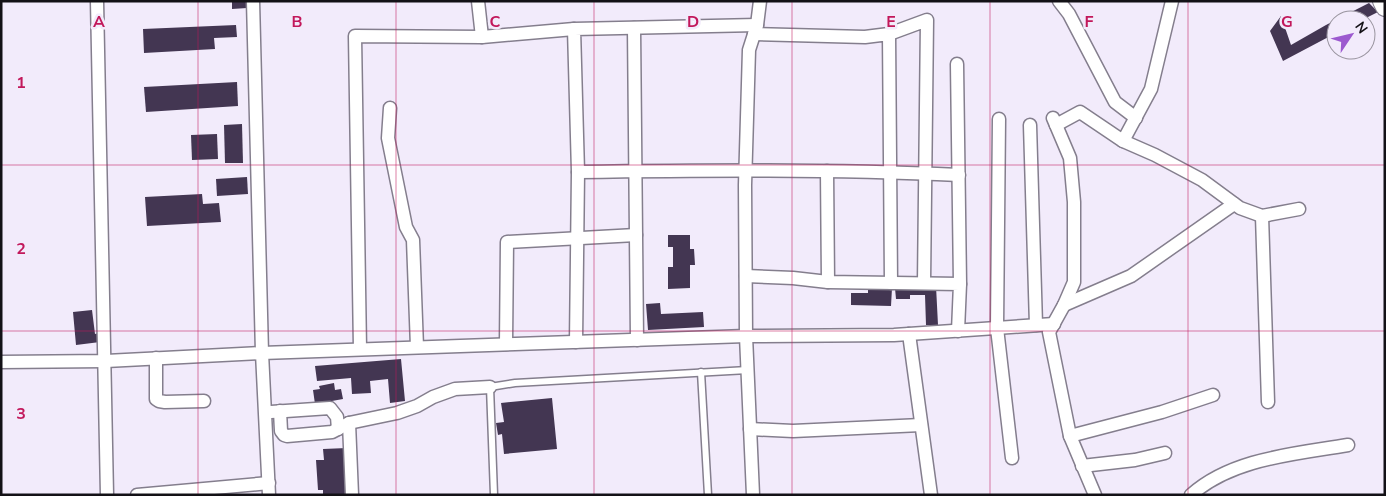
<svg xmlns="http://www.w3.org/2000/svg" width="1386" height="496" font-family="'Nunito Sans',sans-serif">
<style>
.building{fill:#433652}
.lines{fill:none;stroke-linecap:round;stroke-linejoin:round}
.lane-casing{stroke:#847e8d;stroke-width:9}
.street-casing{stroke:#847e8d;stroke-width:15}
.secondary-casing{stroke:#847e8d;stroke-width:20}
.lane{stroke:#fff;stroke-width:6}
.street{stroke:#fff;stroke-width:12}
.secondary{stroke:#fff;stroke-width:18}
.grid{fill:none;stroke:#c2185b;stroke-width:1;stroke-opacity:0.55}
.grid-label{font-size:16px;text-anchor:middle;font-weight:bold;fill:#c2185b;stroke:#f2ebfb;stroke-width:5;stroke-linejoin:round;paint-order:stroke}
</style>
<rect width="100%" height="100%" fill="#f2ebfb"/>
<g class="building">
<path d="M232 1H247V8L232 9Z"/>
<path d="M1369 3 1378 12 1362 20H1336V33L1283 61 1270 31 1281 16 1291 45 1326 25Z"/>
<path d="M236 25 237 37 214 38 215 49 144 53 143 29Z"/>
<path d="M237 82 238 106 146 112 144 87Z"/>
<path d="M242 124 243 163H225L224 125Z"/>
<path d="M217 134 218 159 192 160 191 135Z"/>
<path d="M247 177 248 194 217 196 216 179Z"/>
<path d="M202 194 203 204 219 203 221 222 147 226 145 197Z"/>
<path d="M668 235H690V249H694L695 265H690V288L668 289V267H673V247H668Z"/>
<path d="M936 286 938 325H926L925 295H910V299H896L895 288Z"/>
<path d="M868 287 892 288 891 306 851 305V293H868Z"/>
<path d="M660 303 661 314 703 312 704 327 648 330 646 304Z"/>
<path d="M92 310 95 334 99 333 100 342 76 345 73 312Z"/>
<path d="M401 359 405 401 390 403 388 379 370 381 371 393 352 394 351 378 317 381 315 366Z"/>
<path d="M334 383 335 390 341 389 343 399 315 404 313 390 320 389 319 386Z"/>
<path d="M552 398 557 449 504 454 502 434 498 435 496 423 504 422 501 403Z"/>
<path d="M347 448 349 495H323V490H318L316 460H324L323 449Z"/>
</g>
<g class="lines">
<defs>
<g id="lane">
<path d="M701 372 708 495"/>
<path d="M494 495 490 387 515 383 748 370"/>
</g>
<g id="street">
<path d="M97 1 107 495"/>
<path d="M253 1 262 353 269 495"/>
<path d="M478 1 482 37 574 29"/>
<path d="M1059 1 1069 14 1115 102 1136 118"/>
<path d="M757 25 574 29 578 172C705 170 832 169 959 175"/>
<path d="M634 28 637 340"/>
<path d="M754 34 865 37 889 34 891 283"/>
<path d="M889 34 927 20 924 283"/>
<path d="M957 64 960 284"/>
<path d="M390 108 388 138 406 227 413 240 417 347"/>
<path d="M1053 118 1070 158 1074 202V282L1064 305 1049 332 1070 436 1095 495"/>
<path d="M999 119 997 328 1012 458"/>
<path d="M1030 125 1036 325"/>
<path d="M1056 125 1080 112 1123 141 1155 155 1202 180 1240 208 1262 216 1299 209"/>
<path d="M1123 141 1151 89 1172 1"/>
<path d="M827 171 828 282 960 284 958 331"/>
<path d="M1262 216 1268 402"/>
<path d="M746 276 793 278 828 282"/>
<path d="M1064 305 1131 276 1234 204"/>
<path d="M909 334 931 495"/>
<path d="M576 342 578 172"/>
<path d="M506 344 507 242 636 235"/>
<path d="M360 349 355 36 482 37"/>
<path d="M156 358V399L159 401 165 402 204 401"/>
<path d="M1 362 106 361 262 353 746 336 894 335 1054 324"/>
<path d="M280 411 281 431 284 435 287 436 332 432 349 423 397 413 417 406 433 397 455 389 490 387"/>
<path d="M271 412 330 408 337 417 338 429"/>
<path d="M349 423 352 495"/>
<path d="M750 429 793 431 921 425"/>
<path d="M1070 436 1162 412 1213 395"/>
<path d="M1082 466 1135 460 1165 453"/>
<path d="M137 495 269 483"/>
<path d="M753 495 746 336 745 185 749 50 757 25 760 1"/>
<path d="M1191 495C1232 458 1296 454 1348 445"/>
</g>
<path id="secondary" d="M1382 1 1385 7"/>
</defs>
<use href="#lane" class="lane-casing"/>
<use href="#street" class="street-casing"/>
<use href="#secondary" class="secondary-casing"/>
<use href="#lane" class="lane"/>
<use href="#street" class="street"/>
<use href="#secondary" class="secondary"/>
</g>
<path class="grid" d="M198 1V495M396 1V495M594 1V495M792 1V495M990 1V495M1188 1V495M1 165H1385M1 331H1385"/>
<g class="grid-label">
<text x="99" y="27">A</text>
<text x="297" y="27">B</text>
<text x="495" y="27">C</text>
<text x="693" y="27">D</text>
<text x="891" y="27">E</text>
<text x="1089" y="27">F</text>
<text x="1287" y="27">G</text>
<text x="21" y="88">1</text>
<text x="21" y="254">2</text>
<text x="21" y="419">3</text>
</g>
<rect width="1386" height="496" fill="none" stroke="#131116" stroke-width="5"/>
<g transform="translate(1351 35) rotate(55)"><circle r="24" fill="#f2ebfb" stroke="#99949f"/>
<path d="M0-4L9 19L0 12L-9 19Z" fill="#9c59cf"/>
<text y="-8" font-size="14" font-weight="bold" text-anchor="middle" fill="#131116">N</text>
</g>
</svg>
